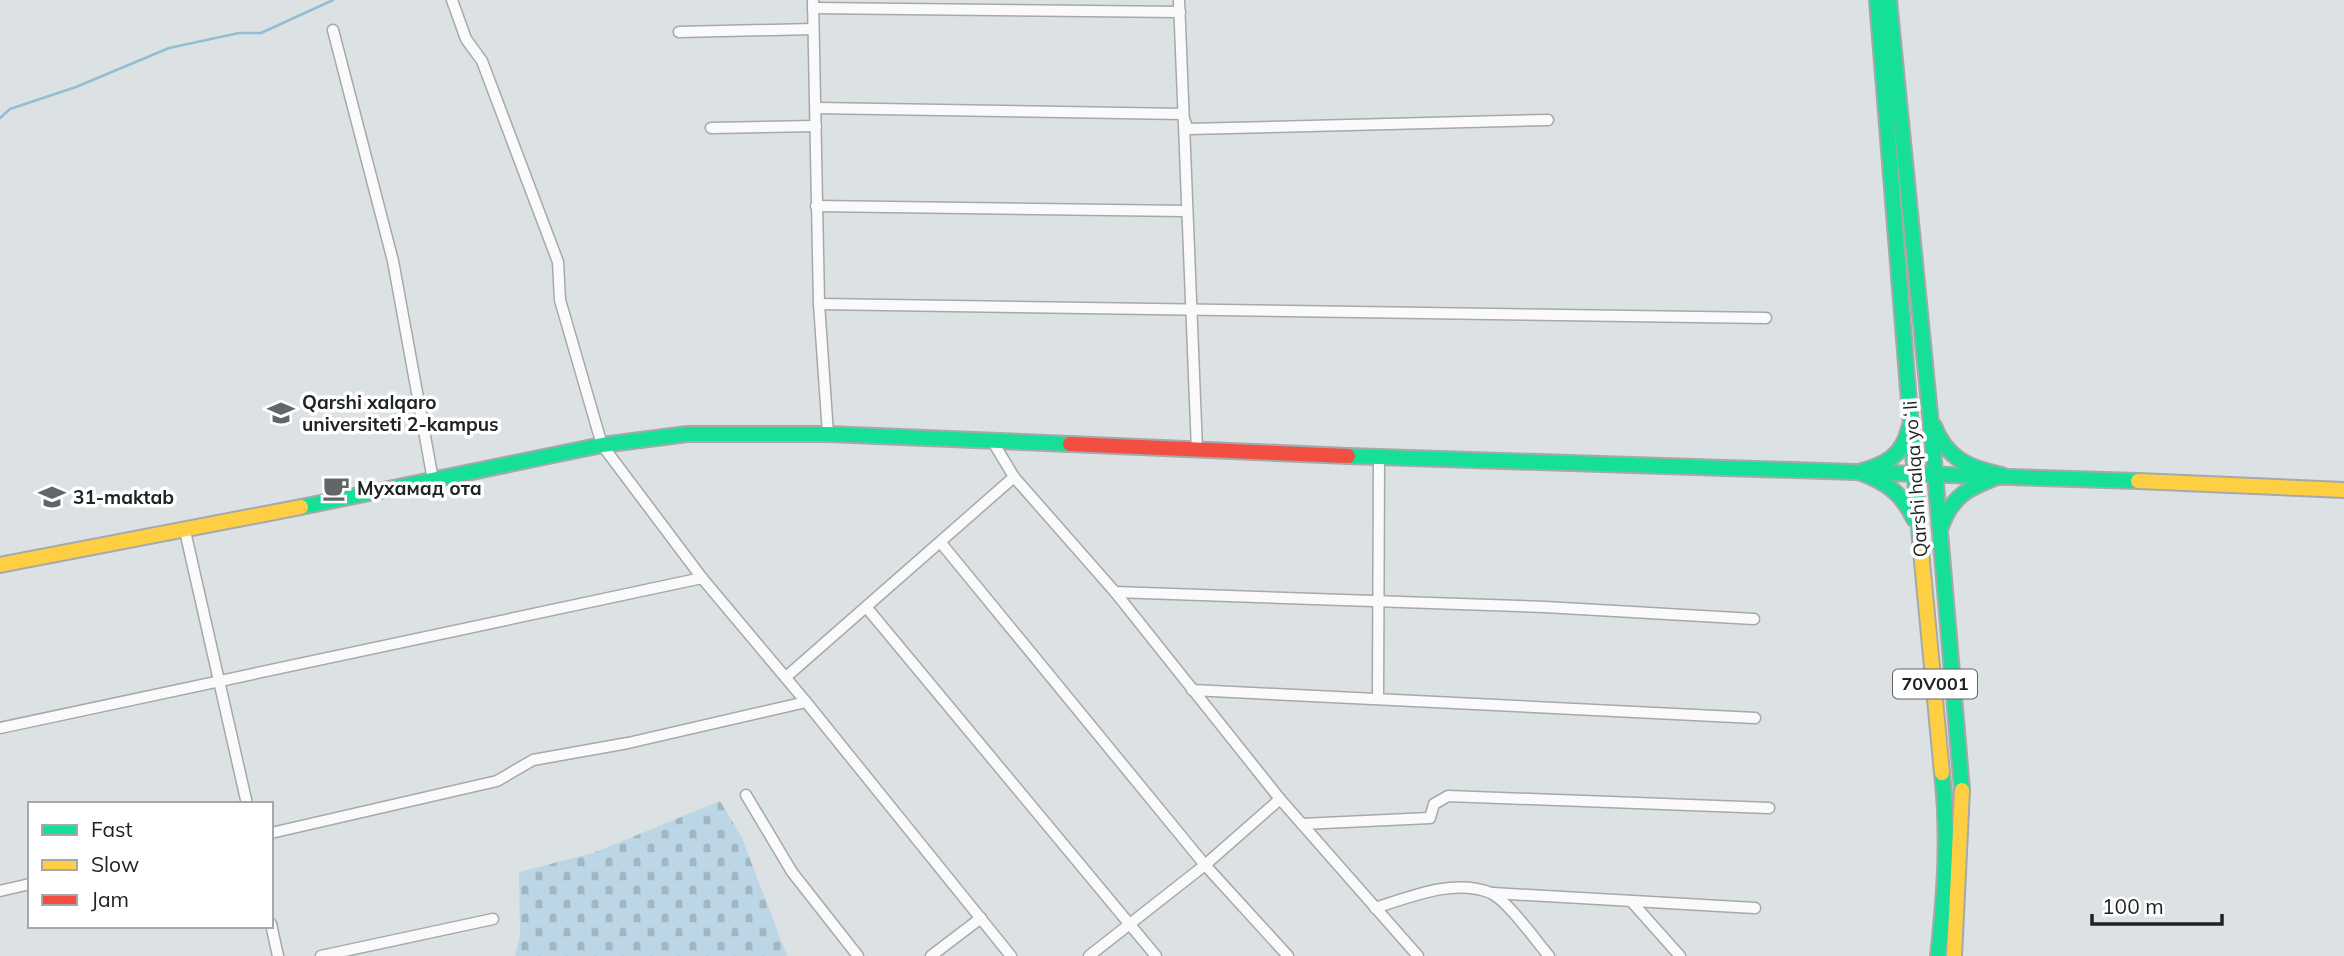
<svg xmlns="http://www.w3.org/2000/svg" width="2344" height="956" font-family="Mulish,sans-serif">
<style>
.cemetery{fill:url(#cemetery-stones)}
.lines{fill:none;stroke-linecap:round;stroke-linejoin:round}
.stream{stroke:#92bdd4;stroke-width:2.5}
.street-casing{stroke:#a5a9ab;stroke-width:13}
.fast-casing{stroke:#a5a9ab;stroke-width:18}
.slow-casing{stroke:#a5a9ab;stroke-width:18}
.jam-casing{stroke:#a5a9ab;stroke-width:18}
.street{stroke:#fafafb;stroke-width:10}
.fast{stroke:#16e098;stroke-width:14}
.slow{stroke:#ffcf43;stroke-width:14}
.jam{stroke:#f24e42;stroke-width:14}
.labels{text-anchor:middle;stroke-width:7;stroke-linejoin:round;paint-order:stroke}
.shield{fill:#fff;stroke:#636566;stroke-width:2}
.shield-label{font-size:18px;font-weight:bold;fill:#202325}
.poi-label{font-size:19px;font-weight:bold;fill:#202325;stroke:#fff;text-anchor:start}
.street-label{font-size:19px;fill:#202325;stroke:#fff}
</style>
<defs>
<pattern id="cemetery-stones" width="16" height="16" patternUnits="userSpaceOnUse" patternTransform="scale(1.75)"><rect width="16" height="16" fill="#bdd6e5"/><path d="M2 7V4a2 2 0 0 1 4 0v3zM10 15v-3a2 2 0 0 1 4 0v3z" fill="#a2b7c4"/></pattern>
</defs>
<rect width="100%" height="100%" fill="#dce1e4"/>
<path class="cemetery" d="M720 801 742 838 787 956H515L520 935 519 872 593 853Z"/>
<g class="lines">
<path class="stream" d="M0 118 10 109 76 87 169 48 239 33H261L333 0"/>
<defs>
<g id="street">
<path d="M452 0 466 39 482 61 558 262 560 300 602 445 702 578 806 702 1011 956"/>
<path d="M813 0 819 304 828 434"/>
<path d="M1179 0 1197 450"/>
<path d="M813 8 1180 12"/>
<path d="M333 30 393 261 433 480"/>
<path d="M679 32 813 29"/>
<path d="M816 108 1182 114 1188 129 1548 120"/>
<path d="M711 128 816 126"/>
<path d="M816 206 1185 211"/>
<path d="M819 304 1766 318"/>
<path d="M1014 477 1115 592 1280 799 1418 956"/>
<path d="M185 531 247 804"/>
<path d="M941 543 1205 865 1288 956"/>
<path d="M1115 592 1545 607 1754 619"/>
<path d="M867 608 1156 956"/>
<path d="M786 677 1014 477 993 442"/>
<path d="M1192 690 1755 718"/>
<path d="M1378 699 1379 457"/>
<path d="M0 728 702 578"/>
<path d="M746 795 792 872 858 956"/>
<path d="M1302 824 1430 818 1434 804 1448 796 1769 808"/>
<path d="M271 833 497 781 533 760 628 743 806 702"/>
<path d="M0 891 30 884"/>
<path d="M1492 893 1755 908"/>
<path d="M1631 901 1680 956"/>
<path d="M1375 908C1410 897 1454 878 1491 893 1508 901 1536 941 1549 956"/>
<path d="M271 924 278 956"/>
<path d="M321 956 493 919"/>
<path d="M931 956 981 918"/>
<path d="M1089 956 1205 865 1280 799"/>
</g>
<g id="fast">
<path d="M1877 0 1920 540"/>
<path d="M1889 0 1930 414 1962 790"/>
<path d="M1934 426C1947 459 1969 468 2002 475"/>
<path d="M1348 456 2138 481"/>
<path d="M1859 472C1886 482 1902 493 1914 519"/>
<path d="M1859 472C1885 465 1903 456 1909 428"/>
<path d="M301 507 602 445 687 434H828L1070 444"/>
<path d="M1941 527C1952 495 1970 487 2000 476"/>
<path d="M1938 956C1945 894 1949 835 1942 773"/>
</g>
<g id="slow">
<path d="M2138 481 2344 490"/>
<path d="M1920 540 1942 773"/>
<path d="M0 565 301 507"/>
<path d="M1954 956 1962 790"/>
</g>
<path id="jam" d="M1070 444 1348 456"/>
</defs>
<use href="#street" class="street-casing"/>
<use href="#fast" class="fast-casing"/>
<use href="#slow" class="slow-casing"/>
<use href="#jam" class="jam-casing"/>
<use href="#street" class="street"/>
<use href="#fast" class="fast"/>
<use href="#slow" class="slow"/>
<use href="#jam" class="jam"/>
</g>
<defs>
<symbol id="university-bare" viewBox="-9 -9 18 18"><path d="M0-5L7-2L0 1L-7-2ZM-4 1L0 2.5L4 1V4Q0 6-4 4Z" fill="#626668" stroke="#fff" stroke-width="2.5" paint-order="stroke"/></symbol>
<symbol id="cafe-bare" viewBox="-9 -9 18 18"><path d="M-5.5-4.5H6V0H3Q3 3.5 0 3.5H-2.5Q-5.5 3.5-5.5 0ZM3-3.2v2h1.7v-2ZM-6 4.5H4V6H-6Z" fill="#626668" stroke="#fff" stroke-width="2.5" paint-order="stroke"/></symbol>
<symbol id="school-bare" viewBox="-9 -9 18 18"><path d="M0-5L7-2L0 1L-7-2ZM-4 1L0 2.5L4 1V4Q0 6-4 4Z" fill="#626668" stroke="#fff" stroke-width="2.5" paint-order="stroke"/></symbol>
</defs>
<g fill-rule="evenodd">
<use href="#university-bare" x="262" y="394" width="38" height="38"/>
<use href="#cafe-bare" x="317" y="469" width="38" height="38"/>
<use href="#school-bare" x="33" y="478" width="38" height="38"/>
</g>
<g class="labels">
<rect class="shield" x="1893" y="669.5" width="84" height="29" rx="5"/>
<g class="shield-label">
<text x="1935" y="690">70V001</text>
</g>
<g class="poi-label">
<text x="302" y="409">Qarshi xalqaro<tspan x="302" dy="22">universiteti 2-kampus</tspan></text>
<text x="357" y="495">Мухамад ота</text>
<text x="73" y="504">31-maktab</text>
</g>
<g class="street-label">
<text transform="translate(1915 479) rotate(-94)" y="7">Qarshi halqa yoʻli</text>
</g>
</g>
<rect x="28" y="802" width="245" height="126" fill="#ffffff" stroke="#a6a7a8" stroke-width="2"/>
<rect x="42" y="825" width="35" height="10" fill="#16e098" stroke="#a6a7a8" stroke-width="2"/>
<text x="91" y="837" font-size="21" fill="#202325">Fast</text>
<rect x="42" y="860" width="35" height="10" fill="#ffcf43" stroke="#a6a7a8" stroke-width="2"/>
<text x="91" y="872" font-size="21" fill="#202325">Slow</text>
<rect x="42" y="895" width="35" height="10" fill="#f24e42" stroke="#a6a7a8" stroke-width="2"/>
<text x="91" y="907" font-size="21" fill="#202325">Jam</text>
<path d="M2092 914v10h130v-10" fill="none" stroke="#202325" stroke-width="3.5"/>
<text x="2102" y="914" font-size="21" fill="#202325" stroke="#ffffff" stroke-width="5" paint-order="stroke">100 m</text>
</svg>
